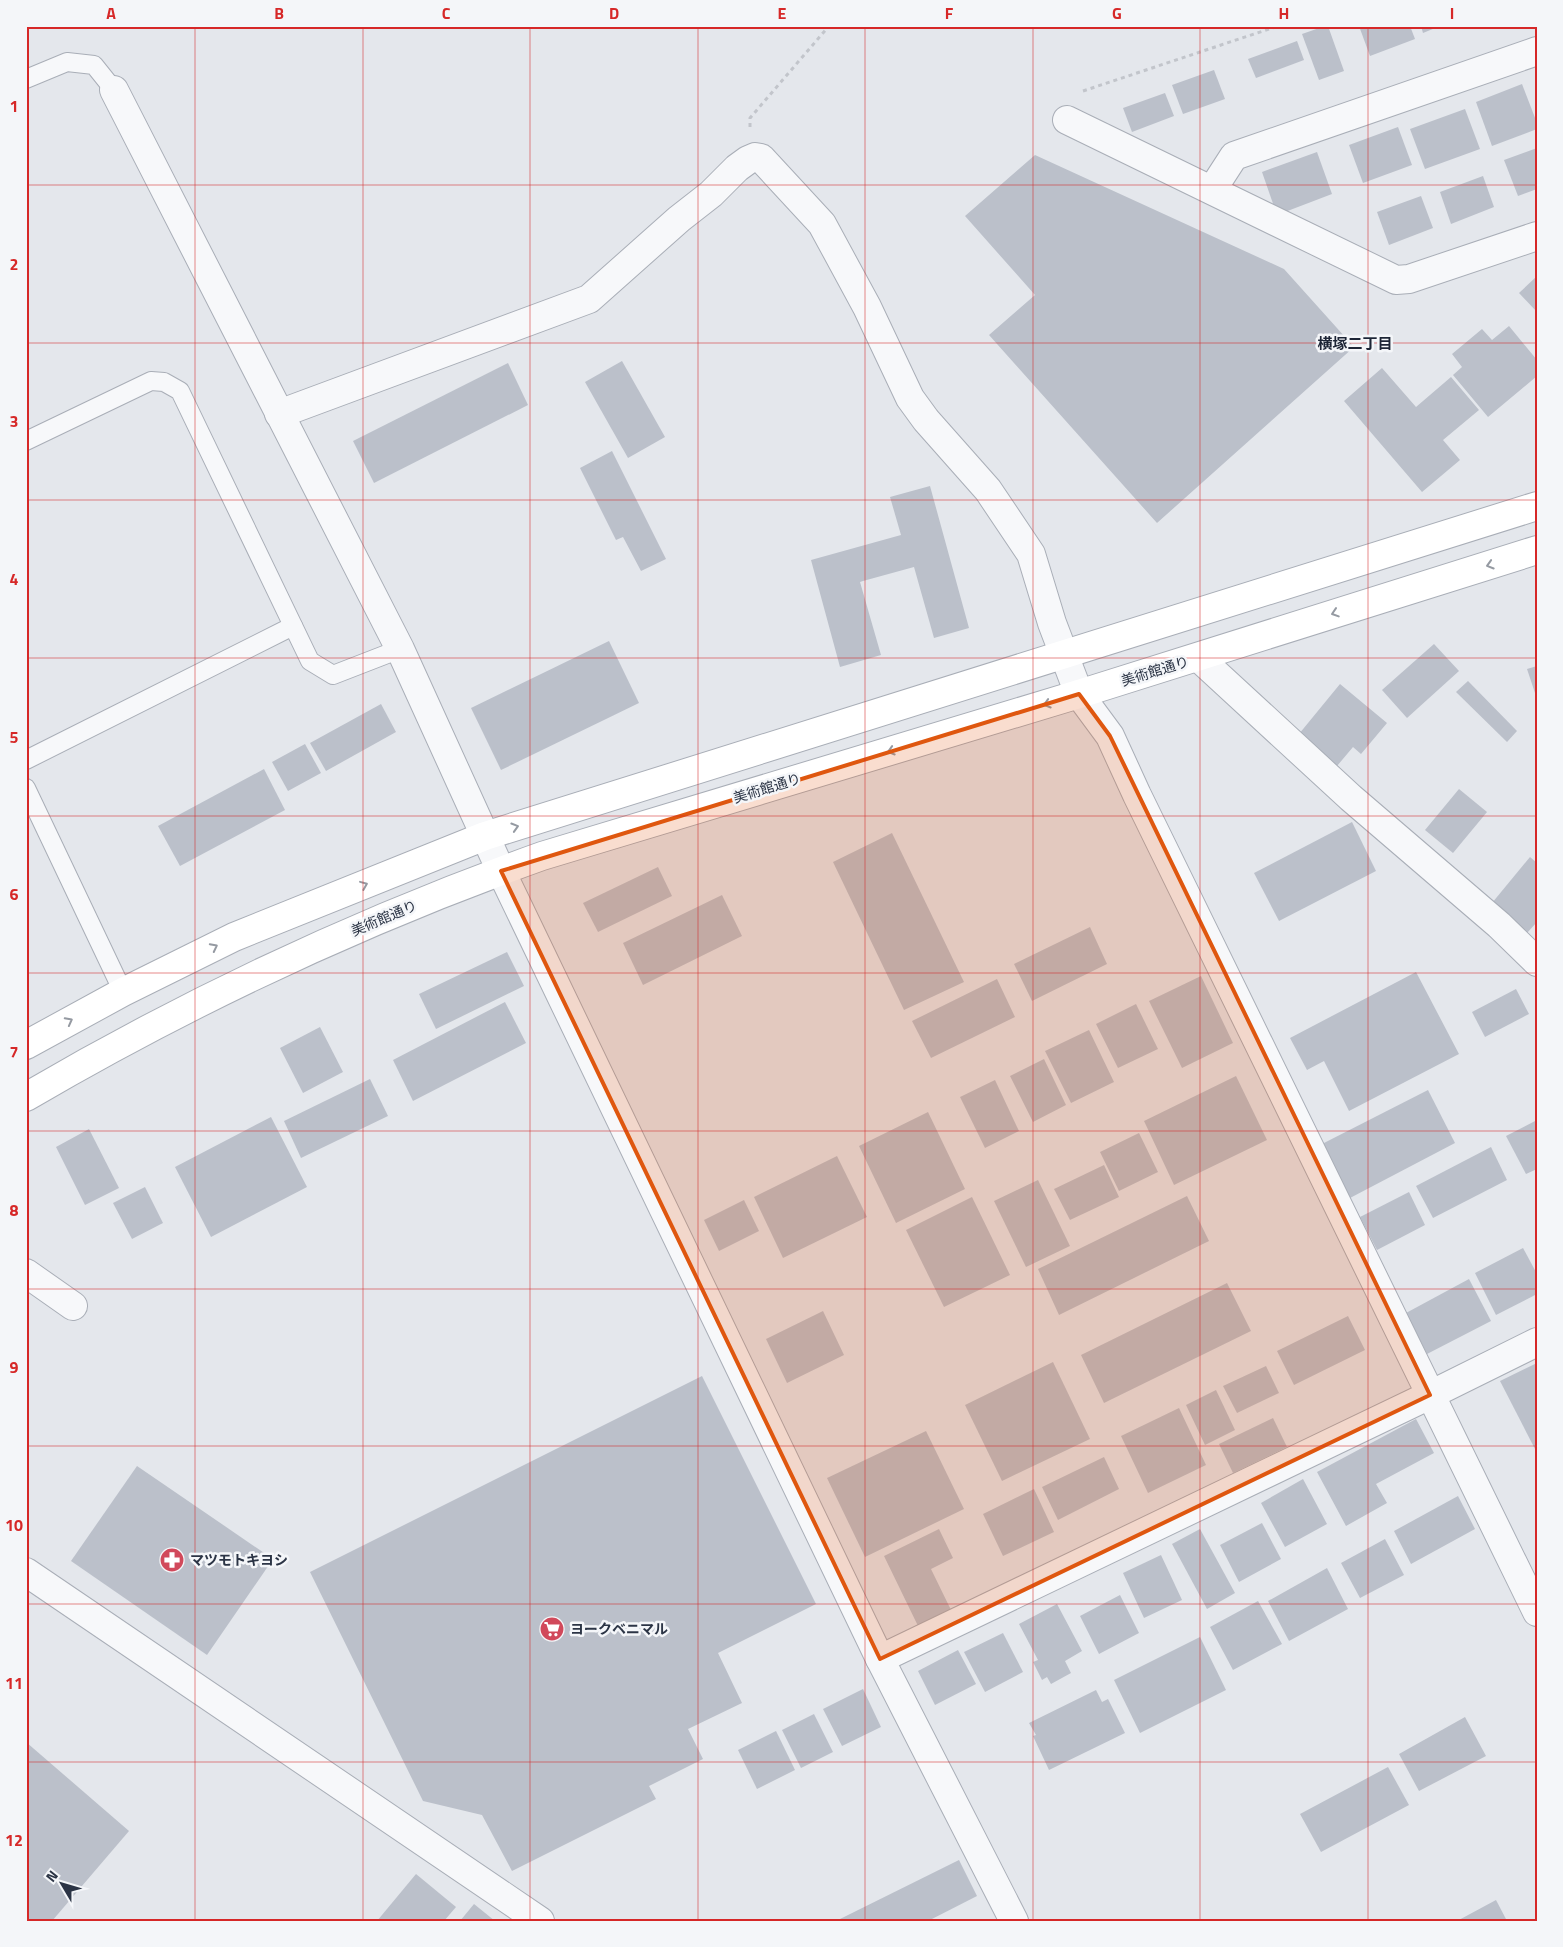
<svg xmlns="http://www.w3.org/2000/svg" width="1563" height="1947" font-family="'Titillium Web','Noto Sans JP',sans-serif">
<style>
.building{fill:#bbc0ca}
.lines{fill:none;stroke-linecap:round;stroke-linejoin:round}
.lane-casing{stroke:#a9aeb7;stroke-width:20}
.street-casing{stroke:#a9aeb7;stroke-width:30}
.secondary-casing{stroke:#a9aeb7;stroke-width:30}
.path{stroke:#c2c5cb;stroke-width:3;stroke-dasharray:4 4;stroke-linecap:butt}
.lane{stroke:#f7f8fa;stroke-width:18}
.street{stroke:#f7f8fa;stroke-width:28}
.secondary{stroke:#fff;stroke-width:28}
.oneway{stroke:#959aa2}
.marked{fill:#df570f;fill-opacity:0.2;stroke:#df570f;stroke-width:4;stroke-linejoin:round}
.grid{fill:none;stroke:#d62828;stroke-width:1;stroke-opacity:0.55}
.labels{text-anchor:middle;stroke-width:5;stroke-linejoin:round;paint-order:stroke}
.street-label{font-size:14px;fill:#2b3445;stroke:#f4f6f9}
.poi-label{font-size:14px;font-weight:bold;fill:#2b3445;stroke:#f4f6f9;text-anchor:start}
.neighbourhood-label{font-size:15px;font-weight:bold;fill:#1d2536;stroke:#f4f6f9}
.neatline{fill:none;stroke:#d62828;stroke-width:2}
.grid-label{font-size:16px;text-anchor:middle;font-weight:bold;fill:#d62828}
</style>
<rect width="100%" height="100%" fill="#e4e7ec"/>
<g class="building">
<path d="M1325 26H1328L1344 71 1319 80 1302 34Z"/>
<path d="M1359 26H1410L1415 39 1370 56Z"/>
<path d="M1421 26H1440L1423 33Z"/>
<path d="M1297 41 1304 60 1256 78 1248 59Z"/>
<path d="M1214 70 1225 99 1183 114 1172 85Z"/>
<path d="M1522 84 1537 123V129L1492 146 1476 102Z"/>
<path d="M1165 93 1174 116 1132 132 1123 108Z"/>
<path d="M1465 109 1480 149 1425 169 1410 129Z"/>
<path d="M1398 127 1412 165 1363 183 1349 145Z"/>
<path d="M1537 148V189L1518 196 1504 160Z"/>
<path d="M1317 152 1332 194 1277 215 1262 172Z"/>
<path d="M1035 155 1284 269 1354 347 1157 523 989 335 1035 295 965 216Z"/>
<path d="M1483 176 1494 207 1451 224 1440 192Z"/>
<path d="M1421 196 1433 228 1389 245 1377 212Z"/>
<path d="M1537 276V312L1519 293Z"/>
<path d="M1509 326 1537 360V376L1488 417 1453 375 1462 367 1452 354 1482 329 1492 340Z"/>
<path d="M622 361 665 437 628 458 585 382Z"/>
<path d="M508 363 528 405 374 483 353 441Z"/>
<path d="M1382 368 1416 407 1451 377 1479 410 1443 440 1460 460 1422 492 1344 401Z"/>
<path d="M612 451 666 559 641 571 623 537 616 540 580 468Z"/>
<path d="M930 486 969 628 934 638 914 567 863 581 860 582 881 655 840 667 811 560 901 535 890 497Z"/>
<path d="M609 641 639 703 501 770 471 708Z"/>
<path d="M1434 644 1459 671 1407 718 1382 690Z"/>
<path d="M1537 666V696H1536L1527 669Z"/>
<path d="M1468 681 1517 731 1507 742 1456 692Z"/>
<path d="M1340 684 1387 723 1361 754 1353 747 1337 766 1299 734Z"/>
<path d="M381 704 396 732 326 771 310 743Z"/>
<path d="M305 744 321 773 288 791 272 762Z"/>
<path d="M264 769 285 810 180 866 158 826Z"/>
<path d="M1459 789 1487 812 1453 853 1425 830Z"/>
<path d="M1352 822 1376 871 1279 921 1254 873Z"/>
<path d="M892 833 964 982 904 1010 833 862Z"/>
<path d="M1530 857 1537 863V922L1527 933 1492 903Z"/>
<path d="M658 867 672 896 598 932 583 903Z"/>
<path d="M722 895 742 936 643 985 623 943Z"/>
<path d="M1090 927 1107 964 1032 1001 1014 964Z"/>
<path d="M507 952 524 986 436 1029 419 994Z"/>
<path d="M1416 972 1459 1054 1349 1111 1324 1061 1307 1070 1290 1038Z"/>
<path d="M1201 976 1233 1043 1182 1068 1149 1001Z"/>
<path d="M997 979 1015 1017 931 1058 912 1021Z"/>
<path d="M1516 989 1529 1014 1485 1037 1472 1012Z"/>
<path d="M505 1002 526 1043 413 1101 393 1060Z"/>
<path d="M1136 1004 1158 1049 1118 1068 1096 1024Z"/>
<path d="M320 1027 343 1072 303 1093 280 1048Z"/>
<path d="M1089 1030 1114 1082 1071 1103 1045 1051Z"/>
<path d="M1044 1059 1066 1105 1033 1122 1010 1076Z"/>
<path d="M1236 1076 1267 1140 1174 1185 1144 1121Z"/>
<path d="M370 1079 388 1116 301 1158 284 1121Z"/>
<path d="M995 1080 1019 1131 985 1148 960 1097Z"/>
<path d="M1428 1090 1455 1143 1350 1198 1322 1144Z"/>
<path d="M928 1112 965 1189 896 1223 859 1146Z"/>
<path d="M271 1117 307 1187 211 1237 175 1167Z"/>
<path d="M1537 1120V1169L1526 1174 1506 1136Z"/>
<path d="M89 1129 119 1188 85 1205 56 1147Z"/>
<path d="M1139 1133 1158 1172 1119 1191 1100 1152Z"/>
<path d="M1491 1147 1507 1180 1433 1218 1416 1186Z"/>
<path d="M837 1156 867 1217 783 1258 754 1197Z"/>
<path d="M1104 1165 1119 1197 1070 1220 1054 1189Z"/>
<path d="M1038 1180 1070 1246 1026 1267 994 1201Z"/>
<path d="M145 1187 163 1223 132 1239 113 1203Z"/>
<path d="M1409 1192 1425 1225 1377 1250 1360 1217Z"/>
<path d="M1187 1196 1209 1241 1059 1315 1038 1269Z"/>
<path d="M972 1197 1010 1275 944 1307 906 1230Z"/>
<path d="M744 1200 759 1231 719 1251 704 1220Z"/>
<path d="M1523 1248 1537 1274V1294L1496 1315 1475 1273Z"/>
<path d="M1469 1279 1491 1321 1427 1354 1406 1313Z"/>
<path d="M1227 1283 1251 1331 1104 1403 1081 1355Z"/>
<path d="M823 1311 844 1355 787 1383 766 1339Z"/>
<path d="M1348 1316 1365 1350 1294 1385 1277 1351Z"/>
<path d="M1053 1362 1090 1439 1002 1481 965 1405Z"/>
<path d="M1537 1363V1448L1535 1449 1500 1381Z"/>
<path d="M1266 1366 1279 1393 1237 1413 1223 1386Z"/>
<path d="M702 1376 816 1604 718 1653 742 1703 688 1729 703 1759 649 1786 656 1799 512 1871 482 1815 423 1801 310 1572Z"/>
<path d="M1216 1390 1235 1430 1205 1445 1186 1405Z"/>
<path d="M1179 1408 1206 1465 1148 1493 1121 1436Z"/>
<path d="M1273 1418 1287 1447 1233 1473 1219 1444Z"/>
<path d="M1416 1419 1434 1453 1376 1484 1387 1503 1346 1526 1317 1472Z"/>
<path d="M926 1431 964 1509 865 1557 827 1478Z"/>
<path d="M1104 1457 1119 1489 1058 1520 1042 1487Z"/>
<path d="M137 1466 273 1559 207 1655 71 1561Z"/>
<path d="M1303 1479 1327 1524 1285 1547 1261 1503Z"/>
<path d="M1034 1489 1054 1532 1003 1556 983 1514Z"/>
<path d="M1458 1496 1475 1529 1411 1564 1394 1531Z"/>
<path d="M1262 1523 1281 1559 1239 1582 1220 1545Z"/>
<path d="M939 1529 953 1558 931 1569 951 1610 918 1626 884 1556Z"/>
<path d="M1200 1529 1235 1593 1207 1609 1172 1544Z"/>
<path d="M1385 1539 1404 1575 1360 1598 1341 1563Z"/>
<path d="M1161 1555 1182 1600 1144 1618 1123 1573Z"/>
<path d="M1327 1568 1348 1609 1289 1641 1268 1601Z"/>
<path d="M1120 1595 1139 1633 1099 1654 1080 1616Z"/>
<path d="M1258 1601 1282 1644 1233 1670 1210 1627Z"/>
<path d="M1057 1604 1082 1651 1065 1661 1071 1673 1051 1684 1047 1677 1042 1680 1033 1662 1038 1660 1019 1624Z"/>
<path d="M1003 1633 1023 1672 985 1692 964 1652Z"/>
<path d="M1200 1637 1226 1690 1140 1733 1114 1680Z"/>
<path d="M958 1650 976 1684 935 1705 918 1671Z"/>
<path d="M863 1689 881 1727 842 1746 823 1709Z"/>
<path d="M1096 1690 1102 1702 1108 1699 1125 1733 1049 1770 1033 1736 1036 1735 1029 1723Z"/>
<path d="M814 1714 833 1752 801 1768 782 1730Z"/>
<path d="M1465 1717 1486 1756 1419 1791 1399 1754Z"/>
<path d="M776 1731 795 1770 757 1789 738 1750Z"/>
<path d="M26 1742 129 1831 52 1921H26Z"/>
<path d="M1388 1767 1409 1805 1321 1852 1300 1814Z"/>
<path d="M959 1860 977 1896 928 1921H841L840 1919Z"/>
<path d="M416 1874 456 1907 444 1921H377Z"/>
<path d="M1496 1900 1507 1921H1457Z"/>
<path d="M474 1904 495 1921H460Z"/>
</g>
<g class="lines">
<defs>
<g id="lane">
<path d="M26 79 67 62 94 65 114 90"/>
<path d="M26 441 151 381 164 382 180 391 310 661 333 675 400 649"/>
<path d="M26 760 293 626"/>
<path d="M26 788 123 992"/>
</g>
<g id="street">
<path d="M114 90 400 649 501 871 880 1659 1014 1921"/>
<path d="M1067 120 1396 280 1409 279 1537 236"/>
<path d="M1212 190 1234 156 1537 51"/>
<path d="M279 414 589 299 679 219 711 194 737 168 748 160 755 157 761 158 822 224 867 307 910 398 926 420 988 490 1031 554 1052 623 1079 694 1110 736 1137 795 1537 1612"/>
<path d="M1199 658 1351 798 1499 925 1537 962"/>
<path d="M26 1273 73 1306"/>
<path d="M26 1572 540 1921"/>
<path d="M880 1659 1430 1395 1537 1342"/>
</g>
<g id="secondary">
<path d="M26 1045 123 992 234 937 485 836 1537 506"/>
<path d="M26 1097C190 1001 363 920 542 856L1079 694 1537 550"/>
</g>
</defs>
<use href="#lane" class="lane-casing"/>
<use href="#street" class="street-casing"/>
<use href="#secondary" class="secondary-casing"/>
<g class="path">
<path d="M1083 91 1278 26"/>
<path d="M750 127V118L829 26"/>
</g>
<use href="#lane" class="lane"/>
<use href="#street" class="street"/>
<use href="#secondary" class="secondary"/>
</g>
<defs><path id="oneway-chevron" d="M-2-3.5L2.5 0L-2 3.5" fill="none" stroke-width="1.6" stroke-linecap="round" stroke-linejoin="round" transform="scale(1.25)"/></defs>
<g class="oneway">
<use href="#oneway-chevron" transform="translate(1490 565) rotate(163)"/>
<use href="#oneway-chevron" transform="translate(1335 613) rotate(162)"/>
<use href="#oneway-chevron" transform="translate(1047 704) rotate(163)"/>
<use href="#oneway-chevron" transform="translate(891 751) rotate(163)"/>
<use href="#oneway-chevron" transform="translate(515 827) rotate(-17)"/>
<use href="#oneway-chevron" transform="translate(364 885) rotate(-22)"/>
<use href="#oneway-chevron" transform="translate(214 947) rotate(-27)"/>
<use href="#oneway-chevron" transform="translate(69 1021) rotate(-28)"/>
</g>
<path class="marked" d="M1079 694 1110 736 1430 1395 880 1659 501 871Z"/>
<path class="grid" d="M195 26V1921M363 26V1921M530 26V1921M698 26V1921M865 26V1921M1033 26V1921M1200 26V1921M1368 26V1921M26 185H1537M26 343H1537M26 500H1537M26 658H1537M26 816H1537M26 973H1537M26 1131H1537M26 1289H1537M26 1446H1537M26 1604H1537M26 1762H1537"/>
<defs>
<symbol id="pharmacy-disc" viewBox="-11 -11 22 22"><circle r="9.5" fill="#d1495b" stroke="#f4f6f9"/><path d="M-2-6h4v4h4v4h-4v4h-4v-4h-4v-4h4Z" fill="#fff"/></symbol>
<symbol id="supermarket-disc" viewBox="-11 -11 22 22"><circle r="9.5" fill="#d1495b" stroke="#f4f6f9"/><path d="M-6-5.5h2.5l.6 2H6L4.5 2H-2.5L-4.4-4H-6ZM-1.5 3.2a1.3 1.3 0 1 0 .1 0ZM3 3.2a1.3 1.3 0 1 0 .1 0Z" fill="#fff"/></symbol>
</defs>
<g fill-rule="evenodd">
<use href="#pharmacy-disc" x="158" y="1546" width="28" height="28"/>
<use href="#supermarket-disc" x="538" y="1615" width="28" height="28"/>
</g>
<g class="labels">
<g class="street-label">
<text transform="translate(1155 671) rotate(-17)" y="5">美術館通り</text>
<text transform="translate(767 788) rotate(-17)" y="5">美術館通り</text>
<text transform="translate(384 918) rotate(-23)" y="5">美術館通り</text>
</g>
<g class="poi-label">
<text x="190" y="1565">マツモトキヨシ</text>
<text x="570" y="1634">ヨークベニマル</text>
</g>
<g class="neighbourhood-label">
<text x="1355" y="349">横塚二丁目</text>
</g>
</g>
<rect width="1563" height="1947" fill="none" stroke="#f4f6f9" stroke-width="55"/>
<g transform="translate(62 1884) rotate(308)" stroke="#f4f6f9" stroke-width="4" paint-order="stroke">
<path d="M0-4L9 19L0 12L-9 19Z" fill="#2b3445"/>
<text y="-8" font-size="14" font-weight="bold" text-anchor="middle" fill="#2b3445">N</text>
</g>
<rect x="28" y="28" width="1508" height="1892" class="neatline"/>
<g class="grid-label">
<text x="111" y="19">A</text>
<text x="279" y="19">B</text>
<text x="446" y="19">C</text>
<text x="614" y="19">D</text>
<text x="782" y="19">E</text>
<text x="949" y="19">F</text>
<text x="1117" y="19">G</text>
<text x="1284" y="19">H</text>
<text x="1452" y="19">I</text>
<text x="14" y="112">1</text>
<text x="14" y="270">2</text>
<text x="14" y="427">3</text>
<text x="14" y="585">4</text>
<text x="14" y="743">5</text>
<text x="14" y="900">6</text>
<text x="14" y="1058">7</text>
<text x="14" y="1216">8</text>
<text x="14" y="1373">9</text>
<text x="14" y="1531">10</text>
<text x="14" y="1689">11</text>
<text x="14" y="1846">12</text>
</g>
</svg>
